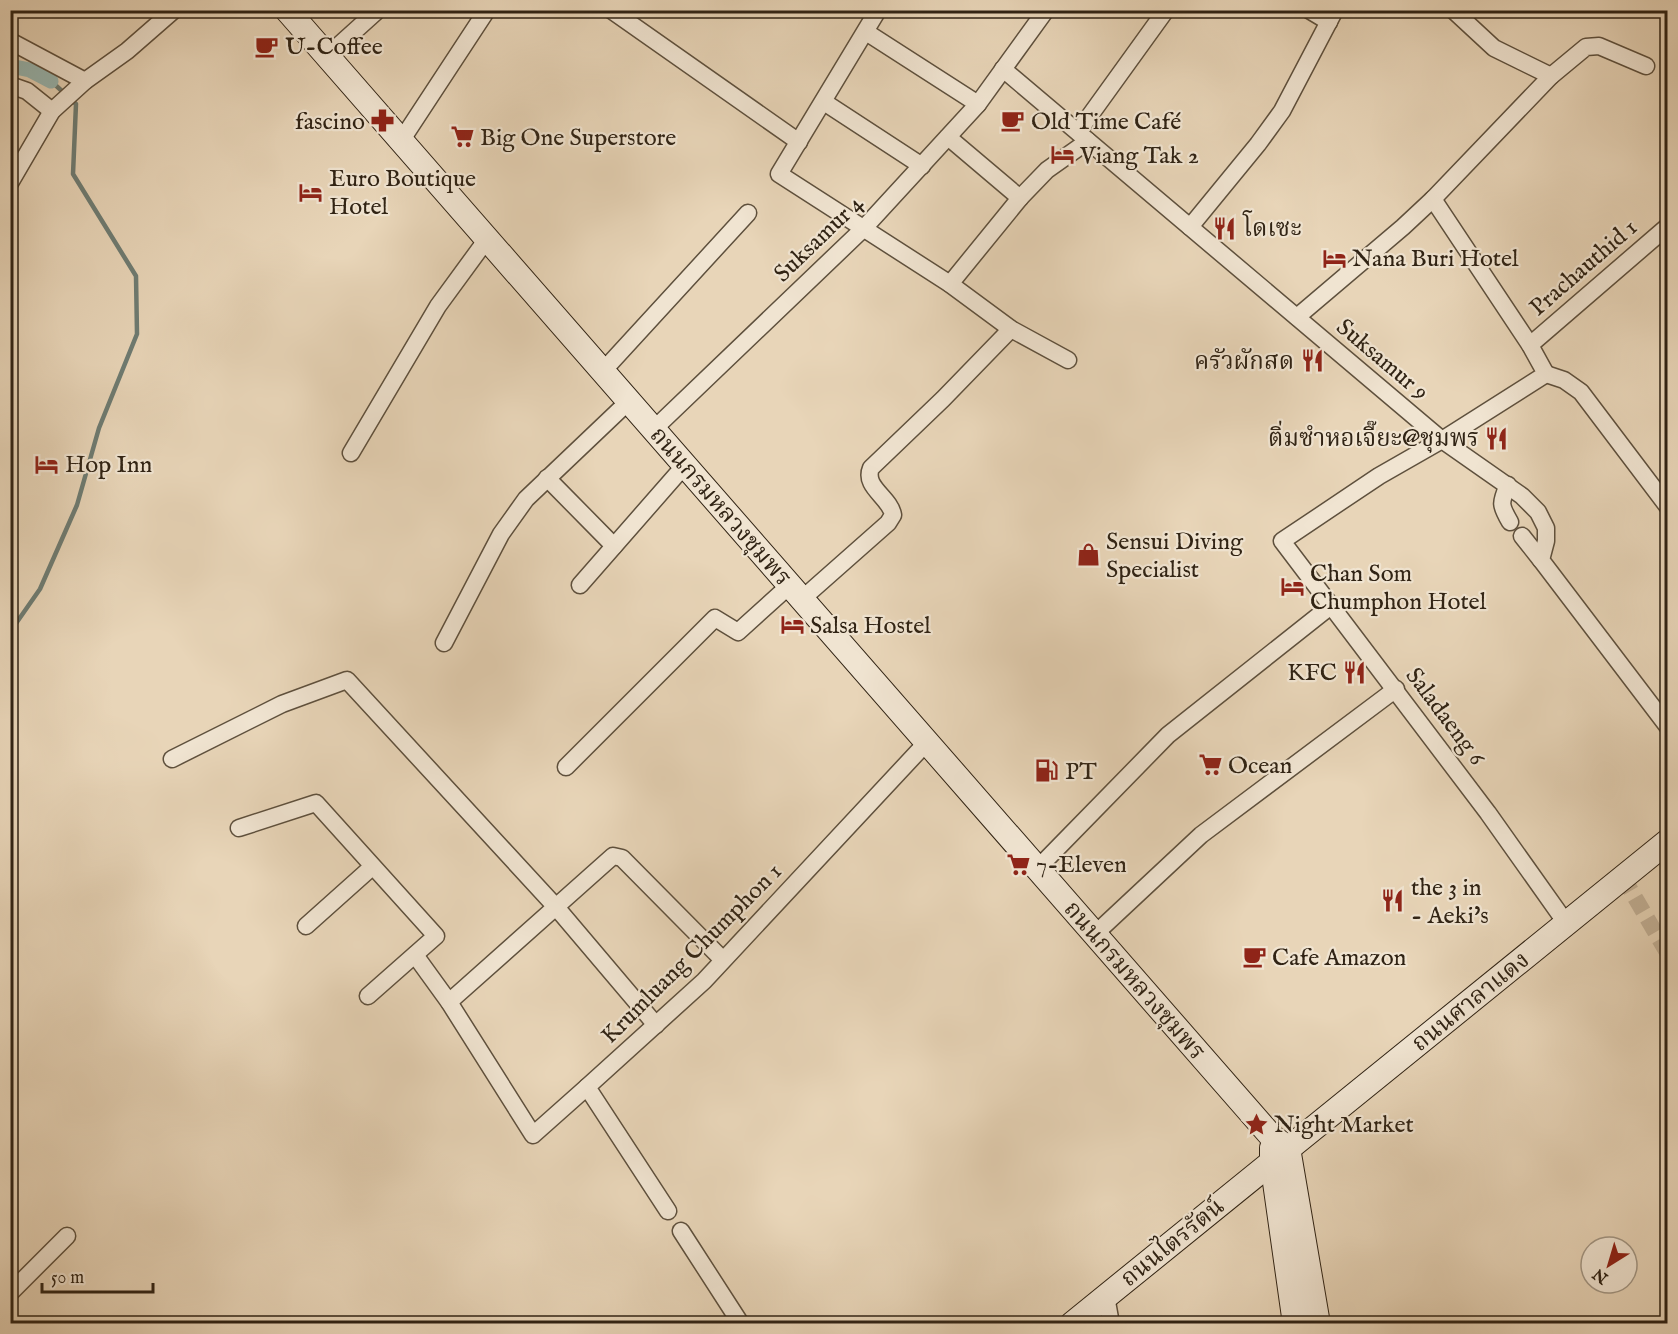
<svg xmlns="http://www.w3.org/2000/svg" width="1678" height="1334" font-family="'IM FELL English','Noto Serif Thai',serif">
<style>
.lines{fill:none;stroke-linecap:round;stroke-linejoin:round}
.stream{stroke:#6e7c73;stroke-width:4.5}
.canal{stroke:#98b8b3;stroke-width:15}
.street-tunnel{stroke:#c3b197;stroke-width:16;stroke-dasharray:16 8;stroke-linecap:butt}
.street-casing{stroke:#5e503d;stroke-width:19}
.secondary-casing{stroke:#302314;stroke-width:26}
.street{stroke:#f0e4d1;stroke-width:16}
.secondary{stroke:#f0e4d1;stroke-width:24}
.labels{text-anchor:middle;stroke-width:4.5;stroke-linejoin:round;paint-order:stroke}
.poi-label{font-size:24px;fill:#302314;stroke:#f0e4d1;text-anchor:start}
.street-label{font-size:24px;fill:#302314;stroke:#f0e4d1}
</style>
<rect width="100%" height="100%" fill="#e8d5b8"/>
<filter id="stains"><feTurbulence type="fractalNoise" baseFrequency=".00333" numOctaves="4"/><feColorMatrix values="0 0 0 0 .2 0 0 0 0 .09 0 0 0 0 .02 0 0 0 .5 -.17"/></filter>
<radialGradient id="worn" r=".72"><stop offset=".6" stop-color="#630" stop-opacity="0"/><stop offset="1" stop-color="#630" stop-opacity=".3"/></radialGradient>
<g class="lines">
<path class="stream" d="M10 632 40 589 77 505 99 428 137 334 136 276 73 174 76 104 51 81"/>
<path class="canal" d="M10 66 30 70 51 81"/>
<path class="street-tunnel" d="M1623 877 1668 954"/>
<defs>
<g id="street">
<path d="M611 10 799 142"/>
<path d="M878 10 779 174 950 284 1011 329 1068 360"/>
<path d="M1309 10 1329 22"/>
<path d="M1453 10 1494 48 1551 76"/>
<path d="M866 32 978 104"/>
<path d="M10 41 85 81"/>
<path d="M327 56 378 10"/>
<path d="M1003 69 1442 440 1522 496 1538 512 1546 528V541L1541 560 1668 727"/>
<path d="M10 85 27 91 52 111"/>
<path d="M824 102 922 166"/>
<path d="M1078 132 1166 10"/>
<path d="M948 137 1020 198"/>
<path d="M401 141 487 10"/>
<path d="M10 183 52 111 85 81 127 51 174 10"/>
<path d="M1433 199 1530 345 1546 374 1442 440 1379 476 1282 541 1488 813 1566 923"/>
<path d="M1190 227 1258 144 1282 111 1335 10"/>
<path d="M950 284 1020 198 1047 170 1088 141"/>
<path d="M1297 317 1403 227 1433 199 1551 76 1586 47 1599 46 1646 66"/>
<path d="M1530 345 1668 226"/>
<path d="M603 371 748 213"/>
<path d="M1546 374 1564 380 1581 392 1668 507"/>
<path d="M654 429 864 228 978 104 1046 10"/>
<path d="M351 453 438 306 487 239"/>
<path d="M547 478 614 546"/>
<path d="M1508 485C1500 503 1500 505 1510 522"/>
<path d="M1522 536 1541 560"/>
<path d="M580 585 685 465"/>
<path d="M802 599 888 523 893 515C890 497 863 487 871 468L943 399 1011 329"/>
<path d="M444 643 501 534 526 499 629 401"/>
<path d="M172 759 282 704 347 680 556 907 656 1025"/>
<path d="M566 767 715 618 738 632 790 585"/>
<path d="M239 828 316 803 436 936 368 996"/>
<path d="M1038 868 1168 735 1332 605"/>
<path d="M306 926 372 867"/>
<path d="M1095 934 1201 835 1396 689"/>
<path d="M415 955 449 1002 533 1135 587 1087"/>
<path d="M449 1002 613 856 622 858 723 960"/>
<path d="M668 1211 587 1087 704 981 927 742"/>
<path d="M681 1231 741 1324"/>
<path d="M10 1293 67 1236"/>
<path d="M1106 1296 1111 1324"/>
<path d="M10 1323 11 1324"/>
</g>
<g id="secondary">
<path d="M287 10 1272 1137 1288 1148 1318 1324"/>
<path d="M1272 1148V1161L1295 1324"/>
<path d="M1072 1324 1668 841"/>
</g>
</defs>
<use href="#street" class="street-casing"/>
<use href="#secondary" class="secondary-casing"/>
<use href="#street" class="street"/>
<use href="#secondary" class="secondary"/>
</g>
<defs>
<symbol id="cafe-bare" viewBox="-9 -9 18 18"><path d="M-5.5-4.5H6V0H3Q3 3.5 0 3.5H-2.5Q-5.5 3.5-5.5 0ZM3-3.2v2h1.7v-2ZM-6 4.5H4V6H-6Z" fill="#8f2418" stroke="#f0e4d1" stroke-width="2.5" paint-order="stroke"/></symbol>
<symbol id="pharmacy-bare" viewBox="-9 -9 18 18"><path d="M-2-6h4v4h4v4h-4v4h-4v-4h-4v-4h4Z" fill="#8f2418" stroke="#f0e4d1" stroke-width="2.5" paint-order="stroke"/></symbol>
<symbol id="supermarket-bare" viewBox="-9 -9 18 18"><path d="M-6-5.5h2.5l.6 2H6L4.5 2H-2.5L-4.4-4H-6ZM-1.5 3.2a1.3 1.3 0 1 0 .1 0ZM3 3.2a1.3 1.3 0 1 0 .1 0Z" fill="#8f2418" stroke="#f0e4d1" stroke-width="2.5" paint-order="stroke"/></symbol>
<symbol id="hotel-bare" viewBox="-9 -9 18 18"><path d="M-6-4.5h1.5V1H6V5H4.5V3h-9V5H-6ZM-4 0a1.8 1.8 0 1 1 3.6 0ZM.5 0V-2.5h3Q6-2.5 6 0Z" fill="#8f2418" stroke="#f0e4d1" stroke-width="2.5" paint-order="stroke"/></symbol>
<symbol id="restaurant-bare" viewBox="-9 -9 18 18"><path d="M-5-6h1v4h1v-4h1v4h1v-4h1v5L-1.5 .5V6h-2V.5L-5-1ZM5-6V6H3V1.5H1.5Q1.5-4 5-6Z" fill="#8f2418" stroke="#f0e4d1" stroke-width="2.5" paint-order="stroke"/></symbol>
<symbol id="shop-bare" viewBox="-9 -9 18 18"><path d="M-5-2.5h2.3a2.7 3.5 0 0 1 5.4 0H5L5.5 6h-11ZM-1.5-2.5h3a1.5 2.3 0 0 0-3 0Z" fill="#8f2418" stroke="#f0e4d1" stroke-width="2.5" paint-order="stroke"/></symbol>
<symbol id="fuel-bare" viewBox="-9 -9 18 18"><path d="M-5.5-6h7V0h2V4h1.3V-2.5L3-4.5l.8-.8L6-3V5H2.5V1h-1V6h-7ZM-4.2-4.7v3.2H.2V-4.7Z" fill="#8f2418" stroke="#f0e4d1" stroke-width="2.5" paint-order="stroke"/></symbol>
<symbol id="sight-bare" viewBox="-9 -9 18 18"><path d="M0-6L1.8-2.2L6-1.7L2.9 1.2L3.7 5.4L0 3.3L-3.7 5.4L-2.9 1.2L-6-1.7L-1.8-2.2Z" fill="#8f2418" stroke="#f0e4d1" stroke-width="2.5" paint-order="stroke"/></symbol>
</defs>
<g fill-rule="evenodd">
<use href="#cafe-bare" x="250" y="30" width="33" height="33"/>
<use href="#pharmacy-bare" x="366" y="104" width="33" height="33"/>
<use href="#cafe-bare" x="996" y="104" width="33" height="33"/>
<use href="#supermarket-bare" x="446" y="120" width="33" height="33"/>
<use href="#hotel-bare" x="1046" y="138" width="33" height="33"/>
<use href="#hotel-bare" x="294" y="176" width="33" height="33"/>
<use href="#restaurant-bare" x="1208" y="212" width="33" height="33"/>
<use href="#hotel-bare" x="1318" y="242" width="33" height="33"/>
<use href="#restaurant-bare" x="1296" y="344" width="33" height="33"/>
<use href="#restaurant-bare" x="1480" y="422" width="33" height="33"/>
<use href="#hotel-bare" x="30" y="448" width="33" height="33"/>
<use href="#shop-bare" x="1072" y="538" width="33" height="33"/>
<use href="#hotel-bare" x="1276" y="570" width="33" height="33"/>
<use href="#hotel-bare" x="776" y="608" width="33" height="33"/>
<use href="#restaurant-bare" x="1338" y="656" width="33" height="33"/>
<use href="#supermarket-bare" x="1194" y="748" width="33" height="33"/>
<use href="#fuel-bare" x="1030" y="754" width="33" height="33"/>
<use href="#supermarket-bare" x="1002" y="848" width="33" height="33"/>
<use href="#restaurant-bare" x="1376" y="884" width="33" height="33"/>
<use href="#cafe-bare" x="1238" y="940" width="33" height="33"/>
<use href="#sight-bare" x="1240" y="1108" width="33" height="33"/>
</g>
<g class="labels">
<g class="poi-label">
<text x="285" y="54">U-Coffee</text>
<text x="365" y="129" text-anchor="end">fascino</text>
<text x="1031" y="129">Old Time Café</text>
<text x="480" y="145">Big One Superstore</text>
<text x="1080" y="163">Viang Tak 2</text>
<text x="329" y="186">Euro Boutique<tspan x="329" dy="28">Hotel</tspan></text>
<text x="1243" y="236">โดเซะ</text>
<text x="1352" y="266">Nana Buri Hotel</text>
<text x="1294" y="369" text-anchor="end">ครัวผักสด</text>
<text x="1479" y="446" text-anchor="end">ติ่มซำหอเจี๊ยะ@ชุมพร</text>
<text x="65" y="472">Hop Inn</text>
<text x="1106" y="549">Sensui Diving<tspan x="1106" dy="28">Specialist</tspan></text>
<text x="1310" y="581">Chan Som<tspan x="1310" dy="28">Chumphon Hotel</tspan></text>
<text x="810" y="633">Salsa Hostel</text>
<text x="1337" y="680" text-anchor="end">KFC</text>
<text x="1228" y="773">Ocean</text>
<text x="1065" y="779">PT</text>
<text x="1036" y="872">7-Eleven</text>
<text x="1411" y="895">the 3 in<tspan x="1411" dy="28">- Aeki's</tspan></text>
<text x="1272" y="965">Cafe Amazon</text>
<text x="1274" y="1132">Night Market</text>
</g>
<g class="street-label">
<text transform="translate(818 238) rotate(-44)" y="8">Suksamur 4</text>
<text transform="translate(1583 267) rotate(-41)" y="8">Prachauthid 1</text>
<text transform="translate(1383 359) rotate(40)" y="8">Suksamur 9</text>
<text transform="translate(721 506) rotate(49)" y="8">ถนนกรมหลวงชุมพร</text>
<text transform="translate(1446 716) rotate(53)" y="8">Saladaeng 6</text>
<text transform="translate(691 953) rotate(-45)" y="8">Krumluang Chumphon 1</text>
<text transform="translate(1135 980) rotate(49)" y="8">ถนนกรมหลวงชุมพร</text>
<text transform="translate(1470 1001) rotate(-39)" y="8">ถนนศาลาแดง</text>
<text transform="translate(1172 1242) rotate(-39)" y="8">ถนนไตรรัตน์</text>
</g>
</g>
<rect width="1678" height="1334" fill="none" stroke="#e8d5b8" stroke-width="36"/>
<rect x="12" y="12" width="1654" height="1310" fill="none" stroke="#302314" stroke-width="3"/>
<rect x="18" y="18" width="1642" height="1298" fill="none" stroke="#302314" stroke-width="1.5"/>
<g transform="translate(1609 1265) rotate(217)"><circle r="28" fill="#f0e4d1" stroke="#a39785" stroke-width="1.5"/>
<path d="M0-4.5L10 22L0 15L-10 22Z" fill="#8f2418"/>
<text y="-9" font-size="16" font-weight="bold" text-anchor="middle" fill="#302314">N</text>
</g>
<path d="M42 1283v9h111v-9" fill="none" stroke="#302314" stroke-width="3"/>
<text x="51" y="1283" font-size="18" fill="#302314" stroke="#f0e4d1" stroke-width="4.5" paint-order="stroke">50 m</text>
<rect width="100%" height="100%" filter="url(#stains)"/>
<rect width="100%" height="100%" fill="url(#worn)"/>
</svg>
